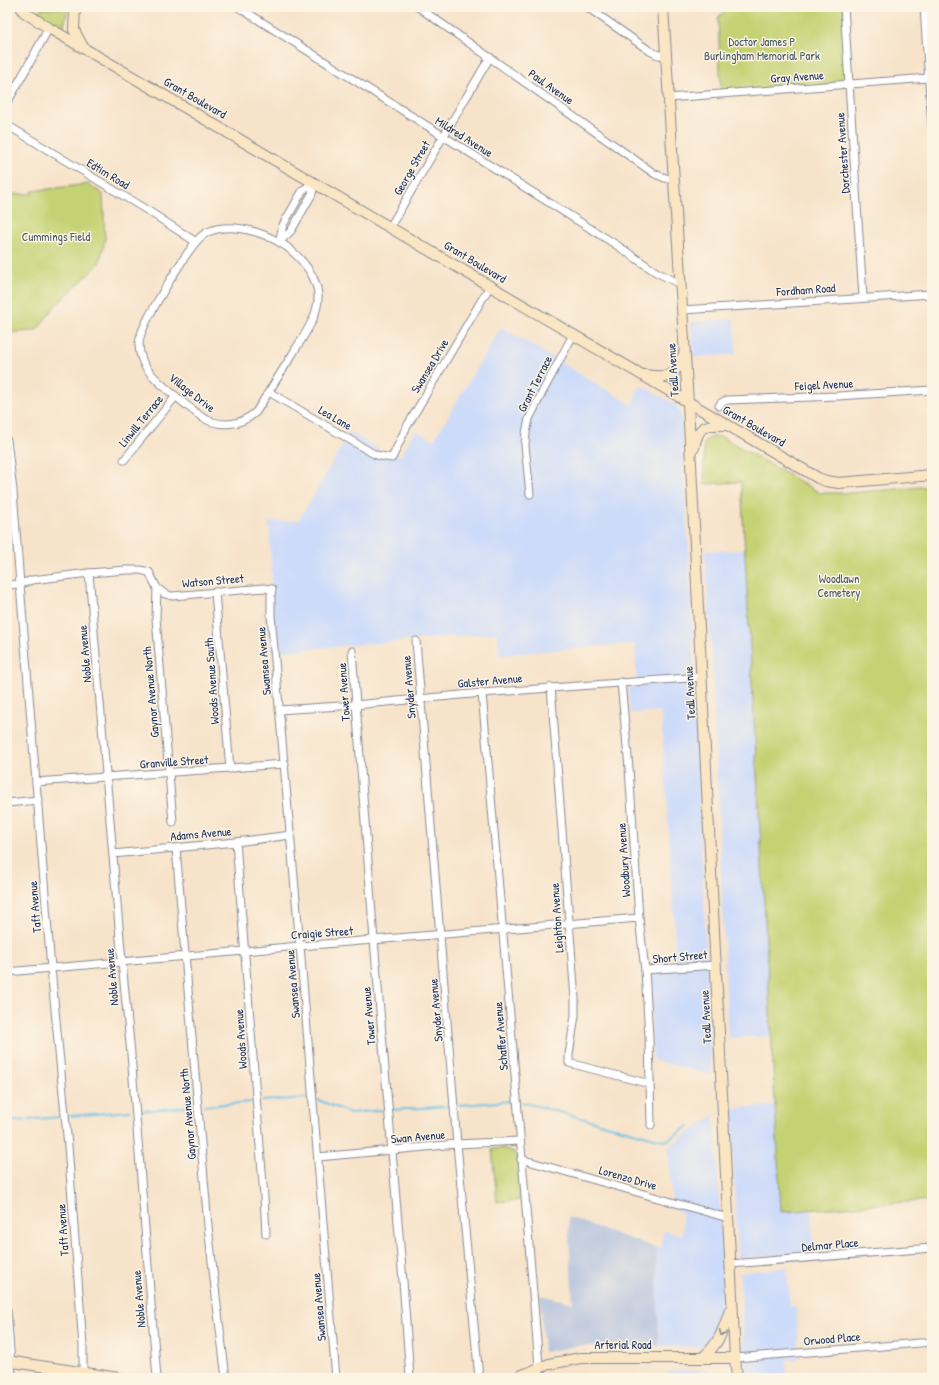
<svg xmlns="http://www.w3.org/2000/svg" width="939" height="1385" font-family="'Patrick Hand',sans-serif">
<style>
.built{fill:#cddbfa}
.industrial{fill:#b9c5de}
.green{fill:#c5d273;stroke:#708068}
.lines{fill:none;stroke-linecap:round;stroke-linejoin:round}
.stream{stroke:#68c0e5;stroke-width:2}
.street-casing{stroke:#898994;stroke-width:9}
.secondary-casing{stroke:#898994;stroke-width:12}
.street{stroke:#fff;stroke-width:7}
.secondary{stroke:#fbe6c4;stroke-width:10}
.oneway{stroke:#8b8a91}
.labels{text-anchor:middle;stroke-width:3;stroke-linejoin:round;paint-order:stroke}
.park-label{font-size:12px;fill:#465863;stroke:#fcf5e5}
.street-label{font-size:12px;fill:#1b2f5e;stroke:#fcf5e5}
</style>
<rect width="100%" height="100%" fill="#fcf5e5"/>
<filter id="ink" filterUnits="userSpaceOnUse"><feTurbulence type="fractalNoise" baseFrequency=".025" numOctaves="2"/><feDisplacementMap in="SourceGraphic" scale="8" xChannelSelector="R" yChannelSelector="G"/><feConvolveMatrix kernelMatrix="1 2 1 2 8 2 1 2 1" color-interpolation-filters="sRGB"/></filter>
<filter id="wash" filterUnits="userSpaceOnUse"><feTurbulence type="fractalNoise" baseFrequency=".012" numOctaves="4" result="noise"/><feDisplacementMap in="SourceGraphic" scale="16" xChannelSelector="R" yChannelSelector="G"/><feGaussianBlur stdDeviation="0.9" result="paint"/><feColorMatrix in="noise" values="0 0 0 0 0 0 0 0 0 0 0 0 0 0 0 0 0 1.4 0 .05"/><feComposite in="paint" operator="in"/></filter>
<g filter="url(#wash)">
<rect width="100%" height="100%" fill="#f7e3ca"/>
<g class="built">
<path d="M734 319 736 354 694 357 691 322Z"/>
<path d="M501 327 632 405 640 385 676 405 681 414 692 618 711 1075 653 1060 650 965 675 964 674 916 661 711 630 713 628 688 637 687 635 644 598 646 500 655 497 633 272 652 266 600 272 579 269 522 299 520 350 432 382 451 402 455 414 430 434 440Z"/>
<path d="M744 550 771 1036 728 1038 712 661 705 551Z"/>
<path d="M775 1105 781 1211 811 1209 814 1254 738 1258 731 1109Z"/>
<path d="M714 1115 725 1292 722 1322 716 1335 699 1347 659 1346 656 1248H661L664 1231 683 1235 682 1212 673 1209 668 1147Z"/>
<path d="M787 1267 790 1307H796L799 1359 786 1360 787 1378H745L740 1273Z"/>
<path d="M710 1370 722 1378H667L668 1371Z"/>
</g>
<path class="industrial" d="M568 1217 656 1248 659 1346H575L544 1352 540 1295 573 1303Z"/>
<g class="green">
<path d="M730 7H844L849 84 721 94 718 17Z"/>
<path d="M68 8 64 25 60 28 39 16 37 11 41 9Z"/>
<path d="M88 184 103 194 105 240 99 264 55 306 38 329 34 331 7 333V194H32V191Z"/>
<path d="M714 436 722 437 820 493H851L932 486V1200L781 1212 741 482 704 484V441Z"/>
<path d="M503 1148 514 1152 517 1156 520 1200 497 1202 492 1149Z"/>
</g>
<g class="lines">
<g class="stream">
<path d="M318 1100 350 1113 382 1110"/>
<path d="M262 1101 307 1098"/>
<path d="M522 1102 666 1141 689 1126"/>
<path d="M460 1105 511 1101"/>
<path d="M203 1106 251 1102"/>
<path d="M393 1110 450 1106"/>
<path d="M141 1111 193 1106"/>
<path d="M70 1116 130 1111"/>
<path d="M7 1122 59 1117"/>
</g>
</g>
</g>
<g filter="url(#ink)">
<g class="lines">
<defs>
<g id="street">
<path d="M238 7 615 244 656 272 680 284"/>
<path d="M418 7 655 174 665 178 673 180"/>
<path d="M587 7 650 51 658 55H666"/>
<path d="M844 7 863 297"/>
<path d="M924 7 932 127"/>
<path d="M668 98 928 78"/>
<path d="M7 103 49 28"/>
<path d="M7 125 150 212 196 242"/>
<path d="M314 183 312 194 291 231 279 242 283 225 303 190Z"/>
<path d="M390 227 490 57"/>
<path d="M223 228C245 226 269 235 287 247 297 255 307 265 313 277 314 280 316 284 317 288 323 312 303 336 292 355 280 374 268 393 256 412 240 426 221 427 203 418 189 407 149 378 143 362 140 355 138 346 140 338 143 322 190 244 203 235 209 230 216 229 223 228Z"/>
<path d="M682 310 932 294"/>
<path d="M269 392 374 454 380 456 392 458 406 428 490 286"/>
<path d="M719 406 721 403 727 400 838 396 932 390"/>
<path d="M7 440 13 491 20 584 51 968 68 1146 83 1346V1373"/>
<path d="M124 460 176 396"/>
<path d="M530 494 525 445 526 433 529 419 543 391 573 335"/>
<path d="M89 573 122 962 131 1054 157 1378"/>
<path d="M7 585 20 584 32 580 89 573 126 570H140L149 572 157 588 156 618 173 822"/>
<path d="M157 588 165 594 172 596 263 588 272 589 271 595V615L300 946 336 1378"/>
<path d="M215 592 230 769"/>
<path d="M416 641 457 1144 479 1378"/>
<path d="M352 651 374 940 403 1281 410 1378"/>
<path d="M621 682 629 768 639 918 645 970 649 1037 651 1125"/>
<path d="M551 687 575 999V1015L569 1055V1063L650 1084"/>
<path d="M482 693 512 1038 540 1378"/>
<path d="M279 710 355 705 482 693 702 677"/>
<path d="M36 782 285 764"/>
<path d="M7 803 38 800"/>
<path d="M236 842 264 1197 266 1234"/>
<path d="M176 848 208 1226 217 1305 226 1378"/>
<path d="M113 854 236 842 291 835"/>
<path d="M645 970 716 965"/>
<path d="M7 972 300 946 639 918"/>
<path d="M318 1157 457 1144 520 1141"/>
<path d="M521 1159 728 1218"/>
<path d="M730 1264 932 1248"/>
<path d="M7 1310 12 1378"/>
<path d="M735 1358 932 1342"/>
</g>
<g id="secondary">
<path d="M21 7 24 12 49 28 818 478 826 481 839 483 932 475"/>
<path d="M75 7 74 30 83 47"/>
<path d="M663 7 688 403 735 1358 737 1378"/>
<path d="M644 375C670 378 673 379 684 354"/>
<path d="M694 448C698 427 703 424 724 425"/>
<path d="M702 1358C719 1344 723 1331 730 1310"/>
<path d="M7 1361 119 1378"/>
<path d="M515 1378 549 1364 581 1358H735"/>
</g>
</defs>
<use href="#street" class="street-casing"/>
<use href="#secondary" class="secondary-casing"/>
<use href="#street" class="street"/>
<use href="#secondary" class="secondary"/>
</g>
<defs><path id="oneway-chevron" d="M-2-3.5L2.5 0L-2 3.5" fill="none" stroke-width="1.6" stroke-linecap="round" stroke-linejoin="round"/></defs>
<use class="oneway" href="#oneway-chevron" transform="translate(722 1333) rotate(114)"/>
</g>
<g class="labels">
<g class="park-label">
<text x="762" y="46">Doctor James P<tspan x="762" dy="14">Burlingham Memorial Park</tspan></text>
<text x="56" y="241">Cummings Field</text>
<text x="839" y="583">Woodlawn<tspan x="839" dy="14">Cemetery</tspan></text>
</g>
<g class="street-label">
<text transform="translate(797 77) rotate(-4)" y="4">Gray Avenue</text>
<text transform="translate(551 87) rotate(35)" y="4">Paul Avenue</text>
<text transform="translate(195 98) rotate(30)" y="4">Grant Boulevard</text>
<text transform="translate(464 137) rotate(32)" y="4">Mildred Avenue</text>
<text transform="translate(843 153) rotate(-94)" y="4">Dorchester Avenue</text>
<text transform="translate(412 168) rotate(-60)" y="4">George Street</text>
<text transform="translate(108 174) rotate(31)" y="4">Edtim Road</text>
<text transform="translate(475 262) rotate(31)" y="4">Grant Boulevard</text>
<text transform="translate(806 290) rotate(-4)" y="4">Fordham Road</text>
<text transform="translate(430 366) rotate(-59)" y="4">Swansea Drive</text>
<text transform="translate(673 370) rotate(-94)" y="4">Teall Avenue</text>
<text transform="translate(535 384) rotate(-63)" y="4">Grant Terrace</text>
<text transform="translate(824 385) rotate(-3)" y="4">Feigel Avenue</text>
<text transform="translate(192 393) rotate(38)" y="4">Village Drive</text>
<text transform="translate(335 418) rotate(30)" y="4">Lea Lane</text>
<text transform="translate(141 421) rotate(-51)" y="4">Linwill Terrace</text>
<text transform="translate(754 426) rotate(30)" y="4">Grant Boulevard</text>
<text transform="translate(213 581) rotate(-5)" y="4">Watson Street</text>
<text transform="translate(85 654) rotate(-95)" y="4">Noble Avenue</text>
<text transform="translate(264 661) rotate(-95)" y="4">Swansea Avenue</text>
<text transform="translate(212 681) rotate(-94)" y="4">Woods Avenue South</text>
<text transform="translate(490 681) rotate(-5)" y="4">Galster Avenue</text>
<text transform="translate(409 687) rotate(-95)" y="4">Snyder Avenue</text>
<text transform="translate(151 692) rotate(-95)" y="4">Gaynor Avenue North</text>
<text transform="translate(344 692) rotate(-94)" y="4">Tower Avenue</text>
<text transform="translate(690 693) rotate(-93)" y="4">Teall Avenue</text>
<text transform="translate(174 762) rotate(-4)" y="4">Granville Street</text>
<text transform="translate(201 834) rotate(-5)" y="4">Adams Avenue</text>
<text transform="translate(624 860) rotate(-94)" y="4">Woodbury Avenue</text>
<text transform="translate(35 907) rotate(-95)" y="4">Taft Avenue</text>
<text transform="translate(557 918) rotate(-94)" y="4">Leighton Avenue</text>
<text transform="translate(322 933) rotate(-4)" y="4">Craigie Street</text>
<text transform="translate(680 957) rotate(-5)" y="4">Short Street</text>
<text transform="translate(112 977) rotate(-95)" y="4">Noble Avenue</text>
<text transform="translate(293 984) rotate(-95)" y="4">Swansea Avenue</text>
<text transform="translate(436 1010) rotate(-95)" y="4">Snyder Avenue</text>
<text transform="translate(369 1016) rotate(-95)" y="4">Tower Avenue</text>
<text transform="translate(706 1017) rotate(-93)" y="4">Teall Avenue</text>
<text transform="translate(501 1036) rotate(-95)" y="4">Schaffer Avenue</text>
<text transform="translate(241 1039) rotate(-94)" y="4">Woods Avenue</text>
<text transform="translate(188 1114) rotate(-95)" y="4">Gaynor Avenue North</text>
<text transform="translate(418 1137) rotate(-5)" y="4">Swan Avenue</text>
<text transform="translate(628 1178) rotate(16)" y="4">Lorenzo Drive</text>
<text transform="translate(63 1230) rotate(-94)" y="4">Taft Avenue</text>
<text transform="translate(830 1245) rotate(-5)" y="4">Delmar Place</text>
<text transform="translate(139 1299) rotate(-95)" y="4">Noble Avenue</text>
<text transform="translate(319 1307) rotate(-95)" y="4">Swansea Avenue</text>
<text transform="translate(832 1339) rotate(-5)" y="4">Orwood Place</text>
<text x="623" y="1349">Arterial Road</text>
</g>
</g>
<rect width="939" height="1385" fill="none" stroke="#fcf5e5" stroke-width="24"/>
</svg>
